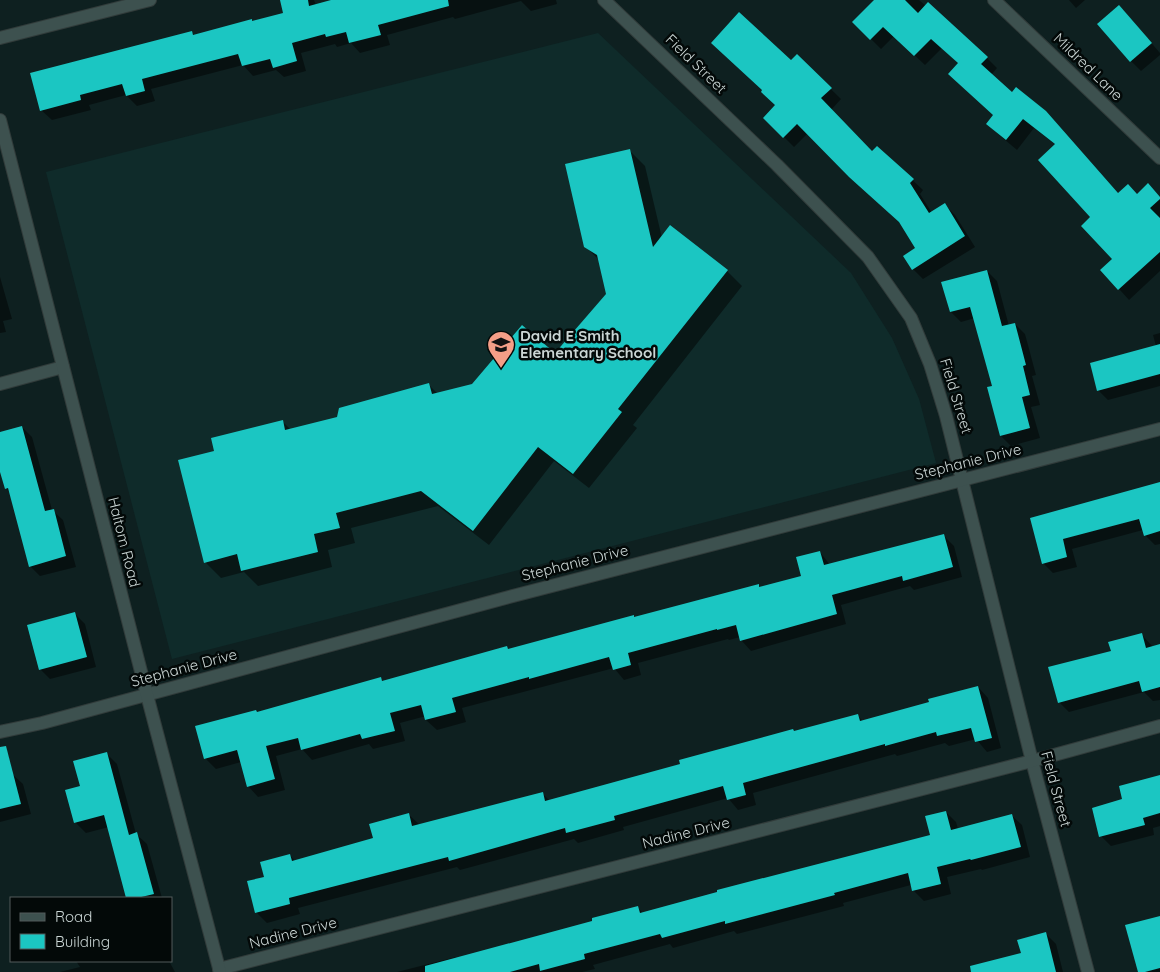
<svg xmlns="http://www.w3.org/2000/svg" width="1160" height="972" font-family="Quicksand,sans-serif">
<style>
.built{fill:#0f2b2a}
.shadow{fill:#0007}
.building{fill:#1bc6c2}
.lines{fill:none;stroke-linecap:round;stroke-linejoin:round}
.street-casing{stroke:#313b3a;stroke-width:14}
.secondary-casing{stroke:#313b3a;stroke-width:14}
.street{stroke:#3d514f;stroke-width:12}
.secondary{stroke:#3d514f;stroke-width:12}
.labels{text-anchor:middle;stroke-width:5;stroke-linejoin:round;paint-order:stroke}
.street-label{font-size:15px;fill:#cbd6d5;stroke:#030908}
.poi-label{font-size:15px;font-weight:bold;fill:#cbd6d5;stroke:#030908;text-anchor:start}
</style>
<rect width="100%" height="100%" fill="#0e2020"/>
<path class="built" d="M598 33 851 273 892 338 919 399 936 463 172 659 46 172Z"/>
<g class="shadow">
<path d="M281 0H314L316 5 336 0H556L557 4 531 11 521 1 455 19 453 17 387 35 390 45 360 53 351 43 337 47 335 44 301 53 306 71 284 77 276 70 253 76 243 65 151 89 155 101 137 106 126 95 89 105 91 110 52 120 41 110 192 33 195 36 284 14Z"/>
<path d="M875 0H919L987 58 997 68 991 75 1121 198 1137 195 1160 198V271L1129 300 1102 270 1114 259 1056 145 1034 128 1017 150 998 134 988 124 995 115 959 63 942 48 925 65 894 36 881 49 854 22Z"/>
<path d="M1069 0H1085L1076 8Z"/>
<path d="M1129 17 1160 53V55L1141 71 1131 61Z"/>
<path d="M797 56 841 99 831 110 873 152 877 147 923 190 920 194 932 213 945 205 955 215 975 247 923 279 913 269 917 248 901 224 808 133 794 147 765 118 777 106 792 62Z"/>
<path d="M629 150 645 166 662 238 727 271 742 286 633 425 637 428 589 488 554 461 489 545 438 506 351 528 355 543 328 550 332 567 258 586 244 572 221 578 205 562 216 452 283 422 291 430 338 418 429 385 438 394 472 385 555 355 607 294 599 260 585 246Z"/>
<path d="M987 271 997 281 1009 326 1015 324 1025 334 1036 375 1032 376 1040 405 1031 407 1040 438 1011 446 1001 436 993 387 975 318 961 322 951 312 943 283Z"/>
<path d="M0 277 12 319 3 321 6 332 0 333Z"/>
<path d="M1160 333V386L1108 400 1098 390 1156 346 1153 335Z"/>
<path d="M22 427 32 437 52 510 63 520 76 567 40 576 30 566 10 493 6 488 0 467V433Z"/>
<path d="M1160 483V544L1155 545 1145 535 1143 530 1072 549 1077 567 1053 573 1043 563 1031 519Z"/>
<path d="M943 535 954 546 962 577 914 590 910 586 841 605 846 624 751 651 741 640 740 637 729 640 728 639 638 663 641 675 624 680 614 668 462 708 466 722 437 730 426 720V716L400 723 405 741 373 749 369 744 312 760 302 749 276 756 285 790 258 797 248 786 241 762 216 769 205 758 258 713 380 679 384 682 507 648 509 650 633 616 635 618 758 586 760 588 803 577 820 552 830 565Z"/>
<path d="M74 613 85 624 96 667 50 679 40 669Z"/>
<path d="M1142 635 1153 647 1160 646V700L1153 701 1144 692 1069 712 1059 702 1112 651Z"/>
<path d="M978 687 988 698 1001 748 987 752 976 739 949 746 945 743 897 756 895 754 753 793 756 805 738 810 728 798 623 827 624 830 578 843 574 839 460 870 457 867 298 908 300 914 267 923 257 913 248 882 265 878 290 855 295 861 375 839 408 814 420 825 543 794 550 801 857 715 863 721 930 703Z"/>
<path d="M107 754 117 764 136 834 147 844 162 898H128L109 827 86 833 75 822 82 787Z"/>
<path d="M12 774 23 784 31 814 0 822V777Z"/>
<path d="M1160 777V826L1153 828 1154 835 1111 846 1101 836 1124 800Z"/>
<path d="M946 812 956 822 958 829 1011 815 1022 825 1030 857 982 870 981 869 947 877 951 894 924 901 913 890 911 885 843 903 844 906 737 934 734 931 673 948 670 944 593 965 595 969 582 972H397L456 957 458 959 594 922 637 907 643 913 931 836Z"/>
<path d="M1160 917V972H1139Z"/>
<path d="M1045 933 1056 944 1063 972H1002Z"/>
<path d="M76 961H169L175 972H60L80 967Z"/>
</g>
<g class="building">
<path d="M280 0H308L309 6 331 0H448L449 6 378 25 381 35 349 43 346 32 326 37 325 34 292 43 297 61 273 68 270 59 242 66 238 54 142 79 145 91 126 96 122 84 80 95 81 100 40 111 30 73 192 31 193 35 252 19V21L283 13Z"/>
<path d="M874 0H905L918 13 928 2 988 57 981 64 1012 92 1016 87 1046 111 1118 193 1128 184 1137 194 1148 183 1160 197V199L1150 208 1160 218V252L1118 290 1100 270 1112 259 1081 226 1090 217 1038 160 1055 144 1023 119 1006 140 986 124 993 115 948 74 958 63 931 39 914 56 883 27 870 40 852 22Z"/>
<path d="M1119 5 1152 43 1130 62 1097 24Z"/>
<path d="M739 12 791 60 797 54 832 88 821 98 872 151 877 146 914 179 910 183 929 213 945 203 965 236 912 270 903 256 915 248 899 222 849 177 797 124 783 138 763 118 775 105 761 92 762 90 711 43Z"/>
<path d="M630 149 653 247 670 225 728 270 618 409 622 412 573 474 538 447 473 531 421 491 336 513 340 528 314 534 318 552 241 571 237 554 204 563 178 460 214 451 211 438 283 420 285 430 337 417 339 408 429 383 432 394 472 384 522 325 555 353 606 294 597 255 584 247 565 164Z"/>
<path d="M987 270 1002 326 1015 323 1026 365 1023 366 1030 395 1022 397 1030 428 1000 436 987 387 992 386 970 307 950 312 941 282Z"/>
<path d="M1160 344V374L1097 391 1090 363Z"/>
<path d="M22 426 45 511 54 509 66 556 29 567 8 488 5 489 0 472V432Z"/>
<path d="M1160 482V531L1144 536 1139 519 1063 539 1067 557 1042 564 1030 518Z"/>
<path d="M944 534 953 567 903 581 902 576 832 595 837 614 740 641 736 625 717 630V629L628 653 631 665 613 670 609 657 529 679V677L452 698 456 712 425 720 421 705 390 713 395 731 362 739 360 734 301 750 298 738 266 746 275 779 247 787 237 750 204 759 195 726 256 710 257 712 381 677 382 681 507 646 508 649 634 615V617L759 584V587L801 576 796 557 820 551 824 565Z"/>
<path d="M75 612 87 657 39 670 27 625Z"/>
<path d="M1142 633 1146 648 1160 644V687L1142 692 1139 681 1058 703 1048 667 1111 651 1108 642Z"/>
<path d="M978 686 992 738 975 742 971 728 937 736 936 732 885 746V744L743 783 746 795 727 800 723 786 614 816 615 820 566 833 565 828 449 861 448 857 289 898 290 904 255 913 247 881 264 877 260 862 290 854 292 861 373 838 369 824 409 813 412 826 543 792 545 801 680 764 679 760 793 729 794 731 858 714 860 721 929 702 928 699Z"/>
<path d="M6 746 21 804 0 809V747Z"/>
<path d="M107 752 129 835 137 832 154 894 137 898H126L104 815 74 823 65 790 80 786 73 761Z"/>
<path d="M1160 775V813L1143 818 1145 825 1099 837 1092 808 1122 799 1119 786Z"/>
<path d="M946 811 951 830 1012 814 1021 847 971 860 970 859 937 867 941 884 912 891 908 873 834 893 835 895 725 924V921L662 938 660 934 584 954 585 959 540 971 539 964 510 972H425V966L592 921V918L638 906 640 913 717 892V890L930 835 925 816Z"/>
<path d="M1160 916V968L1145 972H1138L1125 925Z"/>
<path d="M1046 932 1056 972H971L970 966 1021 953 1017 940Z"/>
</g>
<g class="lines">
<defs>
<g id="street">
<path d="M604 0 777 165 868 257 911 318 930 364 946 416 1032 761 1088 972"/>
<path d="M994 0 1160 158"/>
<path d="M0 384 63 367"/>
<path d="M0 732 42 723 509 597 1160 429"/>
<path d="M219 969 1032 761 1160 726"/>
</g>
<g id="secondary">
<path d="M0 38 150 0"/>
<path d="M0 120 147 695 220 972"/>
</g>
</defs>
<use href="#street" class="street-casing"/>
<use href="#secondary" class="secondary-casing"/>
<use href="#street" class="street"/>
<use href="#secondary" class="secondary"/>
</g>
<defs>
<symbol id="school-pin" viewBox="-11 -11 22 30"><path d="M0 17L-7.5 6A9.5 9.5 0 1 1 7.5 6Z" fill="#f49e87" stroke="#030908"/><path d="M0-5L7-2L0 1L-7-2ZM-4 1L0 2.5L4 1V4Q0 6-4 4Z" fill="#111"/></symbol>
</defs>
<g fill-rule="evenodd">
<use href="#school-pin" x="485" y="329" width="32" height="43"/>
</g>
<g class="labels">
<g class="street-label">
<text transform="translate(696 64) rotate(44)" y="5">Field Street</text>
<text transform="translate(1088 67) rotate(44)" y="5">Mildred Lane</text>
<text transform="translate(956 396) rotate(73)" y="5">Field Street</text>
<text transform="translate(968 462) rotate(-14)" y="5">Stephanie Drive</text>
<text transform="translate(124 542) rotate(76)" y="5">Haltom Road</text>
<text transform="translate(575 563) rotate(-14)" y="5">Stephanie Drive</text>
<text transform="translate(184 668) rotate(-15)" y="5">Stephanie Drive</text>
<text transform="translate(1056 789) rotate(75)" y="5">Field Street</text>
<text transform="translate(686 833) rotate(-14)" y="5">Nadine Drive</text>
<text transform="translate(293 933) rotate(-14)" y="5">Nadine Drive</text>
</g>
<g class="poi-label">
<text x="520" y="341">David E Smith<tspan x="520" dy="17">Elementary School</tspan></text>
</g>
</g>
<rect x="10" y="897" width="162" height="65" fill="#030908" stroke="#535b5a"/>
<rect x="20" y="913" width="25" height="8" fill="#3d514f" stroke="#535b5a"/>
<text x="55" y="922" font-size="15" fill="#cbd6d5">Road</text>
<rect x="20" y="934" width="25" height="15" fill="#1bc6c2" stroke="#535b5a"/>
<text x="55" y="947" font-size="15" fill="#cbd6d5">Building</text>
</svg>
